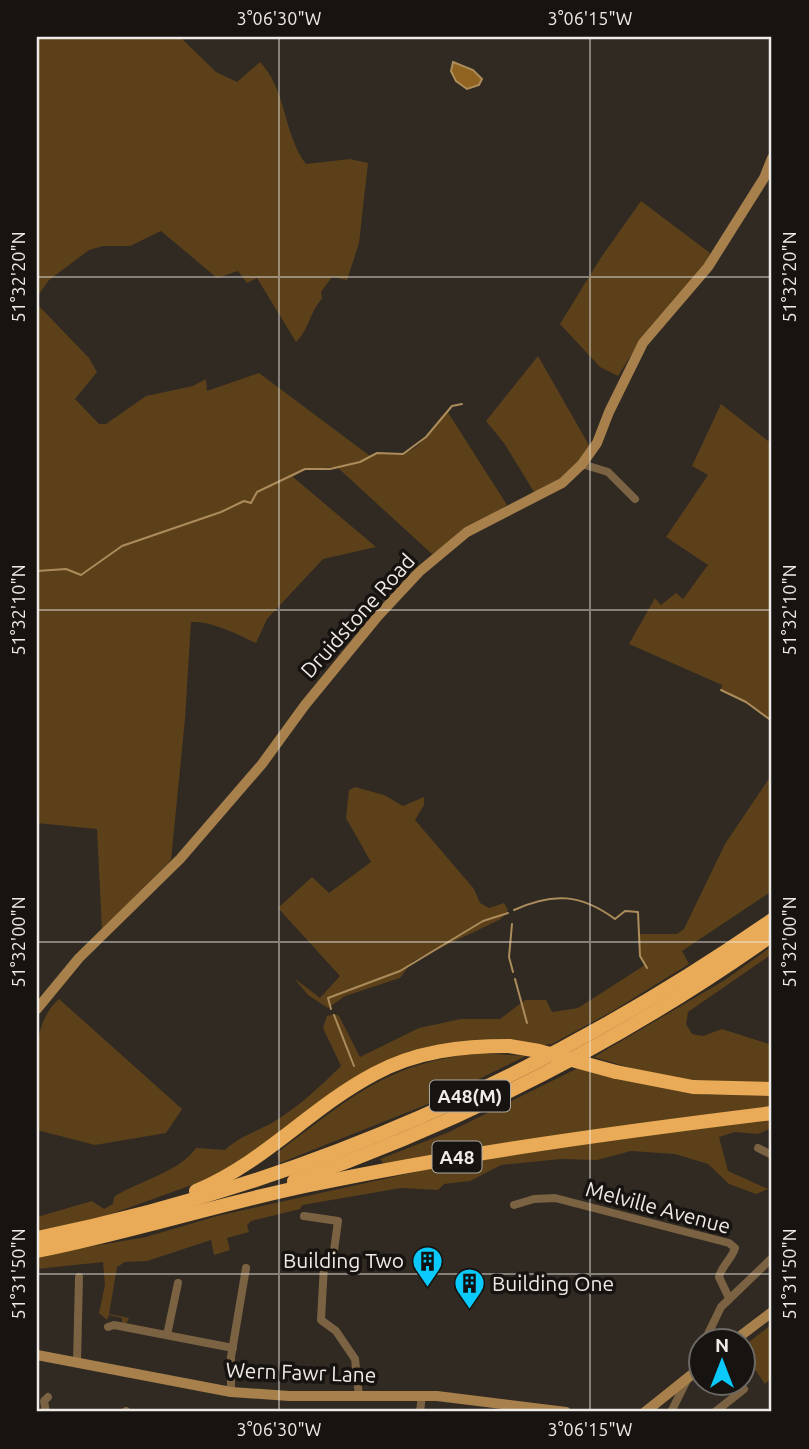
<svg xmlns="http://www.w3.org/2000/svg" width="809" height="1449" font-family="Ubuntu,sans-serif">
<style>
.green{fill:#5c401a}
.water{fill:#906320;stroke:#ac8c5b;stroke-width:2}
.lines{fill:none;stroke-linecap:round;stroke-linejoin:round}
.stream{stroke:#ac8c5b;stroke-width:2}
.street{stroke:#7b6242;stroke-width:8}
.secondary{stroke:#a7804c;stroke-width:10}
.highway{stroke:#e9ab57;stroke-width:14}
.highway-bridge{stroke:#e9ab57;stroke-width:14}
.ticks{fill:none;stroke:#eeeae5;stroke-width:2;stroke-opacity:0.45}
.labels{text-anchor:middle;stroke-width:7;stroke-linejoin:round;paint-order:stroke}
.shield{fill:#161310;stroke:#adaaa5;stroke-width:2}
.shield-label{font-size:19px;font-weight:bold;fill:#eeeae5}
.street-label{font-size:21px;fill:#eeeae5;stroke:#161310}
.poi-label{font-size:21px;fill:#eeeae5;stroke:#161310;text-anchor:end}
.neatline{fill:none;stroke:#eeeae5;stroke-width:2.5}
.ticks-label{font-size:18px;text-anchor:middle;fill:#eeeae5}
</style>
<rect width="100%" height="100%" fill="#302a23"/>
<g class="green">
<path d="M37 37H180L216 72 237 82 260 62C287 90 283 134 306 164L350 159 368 163 359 243 347 280 332 277 321 292 322 299C310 311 309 330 296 342L257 278 247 283 238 271 217 278 161 231 130 246H103L89 250 49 280 37 297Z"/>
<path d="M641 201 710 253 706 264 638 344 618 376 600 367 560 324 600 259Z"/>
<path d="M37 304 89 358 97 372 75 399 99 424H106L146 396 193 386 206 379 207 391 259 373 370 456C381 451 392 456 403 453 423 449 433 424 447 411L507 505 432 554 337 467 305 469 293 477 376 547 323 559 267 619 256 643C236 634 213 621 191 622L185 719 171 860 102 931 97 829 37 823Z"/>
<path d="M538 356 590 447C575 470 559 481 534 492L504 443 486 421Z"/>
<path d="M721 404 772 444V721L746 702 721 690 722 685 629 644 655 598 661 605 676 593 683 599 708 565 666 537 708 475 692 466Z"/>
<path d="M772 774V891L682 951 689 964 611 1012 552 1044 538 1046 505 1040 458 1042 419 1050 214 1177 103 1217 37 1231V1217L92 1201 104 1209 113 1204 114 1197C138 1181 180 1172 196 1148L225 1150C239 1137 255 1132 272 1123 297 1108 321 1086 341 1066L323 1028 327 1016 335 1014 339 1016 360 1057 419 1028 461 1019H500L525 1000H546L552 1012 578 1008 645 965 640 956 639 934H677L684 929 725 844Z"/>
<path d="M355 787 384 795 403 806 424 797V805L415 820 474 889 480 903 489 908 504 903 508 910 501 919 413 961 400 978 345 996 328 1008 308 995 294 978 320 998 340 976 278 908 312 877 329 893 371 862 346 818 349 790Z"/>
<path d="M772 946V954L688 1012 686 1024 692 1034 703 1036 722 1029 772 1045V1083L685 1080 650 1074 594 1057 725 980Z"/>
<path d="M59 999 182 1109 166 1133 95 1145 37 1130C37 1091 26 1027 59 999Z"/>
<path d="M483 1053 526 1056 428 1104 280 1163 277 1153C349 1099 388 1061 483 1053Z"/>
<path d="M578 1068 708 1095 772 1093V1106L384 1164 380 1159 449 1132Z"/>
<path d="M772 1119V1128L758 1134 735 1132 719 1137 728 1171 768 1189 756 1194 729 1184 708 1164 675 1154 631 1151 597 1160 561 1159 501 1165 470 1181 444 1184 438 1190 401 1188 302 1205 300 1209 251 1221 247 1225 249 1232 227 1238 230 1250 214 1255 211 1240 147 1261 125 1262 117 1267 109 1314 129 1318 126 1324 122 1323V1318L109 1315 107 1320 99 1313 105 1285 103 1262 37 1269V1256L146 1237 217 1216 433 1168 609 1139Z"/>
<path d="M772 1324V1378L765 1384 743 1352V1347Z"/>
</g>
<path class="water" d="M453 62 473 70 482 79 479 85 467 89 456 81 451 71Z"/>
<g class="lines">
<g class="stream">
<path d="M37 571 66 569 81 575 122 546 221 512 244 501 251 503 257 492 305 469H330L360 462 377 453 403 454 426 437 452 406 462 404"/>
<path d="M721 690 746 702 772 721"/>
<path d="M514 910C553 892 581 894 615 919L625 911 638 912 640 956 647 968"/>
<path d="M512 924 509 957 513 972"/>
<path d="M515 979 527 1023"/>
<path d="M331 1009 328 998 400 971 483 921 508 913"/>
<path d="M334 1015 354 1066"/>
</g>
<g class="street">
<path d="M582 464 608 472 635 499"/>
<path d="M758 1148 772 1155"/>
<path d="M514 1205 534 1199 555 1198 729 1243 735 1248C732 1259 722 1265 719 1277L729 1298"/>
<path d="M304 1216 338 1221 333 1258 324 1265 321 1320 336 1331 355 1359 359 1396"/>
<path d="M108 1327 114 1325 233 1348"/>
<path d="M167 1335 178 1283"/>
<path d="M705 1340 721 1307 772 1258"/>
<path d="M77 1362 79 1277"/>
<path d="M231 1392V1357L246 1268"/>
<path d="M126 1411V1412"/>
<path d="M46 1412 44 1401 48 1397"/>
<path d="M420 1412 422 1395"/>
<path d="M671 1412 687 1380"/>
<path d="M715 1412 744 1389"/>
</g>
<g class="secondary">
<path d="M37 1009 79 958 180 859 262 764 305 705 378 616 419 572 467 532 562 483 582 464 597 443 609 412 643 343 708 267 764 178 772 158"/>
<path d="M735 1340 772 1312"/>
<path d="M37 1355 231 1392 289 1396H437L566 1412"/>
<path d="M645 1412 700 1368"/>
</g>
<g class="highway">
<path d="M616 1072 693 1087 772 1089"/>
<path d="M294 1181C463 1122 625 1039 772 935"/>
<path d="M196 1191C265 1162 310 1108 374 1074 416 1051 462 1046 509 1046"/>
<path d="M37 1238C302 1185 550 1074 772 920"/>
<path d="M37 1251C129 1233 218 1204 310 1185 463 1153 618 1132 772 1113"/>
</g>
<path class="highway-bridge" d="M509 1046 539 1051 616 1072"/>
</g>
<path class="ticks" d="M279 37V1412M590 37V1412M37 277H772M37 610H772M37 942H772M37 1274H772"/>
<defs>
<symbol id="building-pin" viewBox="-11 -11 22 30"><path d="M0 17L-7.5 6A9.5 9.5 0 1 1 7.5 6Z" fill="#09cafa" stroke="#161310"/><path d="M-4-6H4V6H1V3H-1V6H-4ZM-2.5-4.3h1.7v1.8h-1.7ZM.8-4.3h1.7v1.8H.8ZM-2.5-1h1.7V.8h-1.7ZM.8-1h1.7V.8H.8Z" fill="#111"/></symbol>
</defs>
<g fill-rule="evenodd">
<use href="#building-pin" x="410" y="1244" width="35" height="47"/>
<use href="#building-pin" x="452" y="1266" width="35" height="47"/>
</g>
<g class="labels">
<g class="shield">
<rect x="430" y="1080.5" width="80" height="31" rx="5"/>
<rect x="432.5" y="1141.5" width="49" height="31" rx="5"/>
</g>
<g class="shield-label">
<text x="470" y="1103">A48(M)</text>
<text x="457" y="1164">A48</text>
</g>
<g class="street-label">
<text transform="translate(358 616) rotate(-48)" y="7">Druidstone Road</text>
<text transform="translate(658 1208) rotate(15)" y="7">Melville Avenue</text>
<text transform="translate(301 1373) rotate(2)" y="7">Wern Fawr Lane</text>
</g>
<g class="poi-label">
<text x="404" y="1268">Building Two</text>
<text x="492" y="1291" text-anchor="start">Building One</text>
</g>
</g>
<rect width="809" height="1449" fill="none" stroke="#161310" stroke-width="77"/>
<g transform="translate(722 1362)"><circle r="33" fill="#161310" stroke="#6c6965" stroke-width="2"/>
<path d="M0-5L12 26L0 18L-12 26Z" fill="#09cafa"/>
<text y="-10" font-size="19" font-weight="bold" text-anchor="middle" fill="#eeeae5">N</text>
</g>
<rect x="38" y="38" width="732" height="1372" class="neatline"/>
<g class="ticks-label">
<text x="279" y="25">3°06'30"W</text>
<text x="590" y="25">3°06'15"W</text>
<text transform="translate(19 277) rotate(-90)" y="6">51°32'20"N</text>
<text transform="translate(790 277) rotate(-90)" y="6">51°32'20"N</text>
<text transform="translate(19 610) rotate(-90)" y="6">51°32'10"N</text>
<text transform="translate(790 610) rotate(-90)" y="6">51°32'10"N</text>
<text transform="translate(19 942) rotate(-90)" y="6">51°32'00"N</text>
<text transform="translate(790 942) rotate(-90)" y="6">51°32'00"N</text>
<text transform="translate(19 1274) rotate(-90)" y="6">51°31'50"N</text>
<text transform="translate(790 1274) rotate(-90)" y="6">51°31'50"N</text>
<text x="279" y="1436">3°06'30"W</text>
<text x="590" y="1436">3°06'15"W</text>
</g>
</svg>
